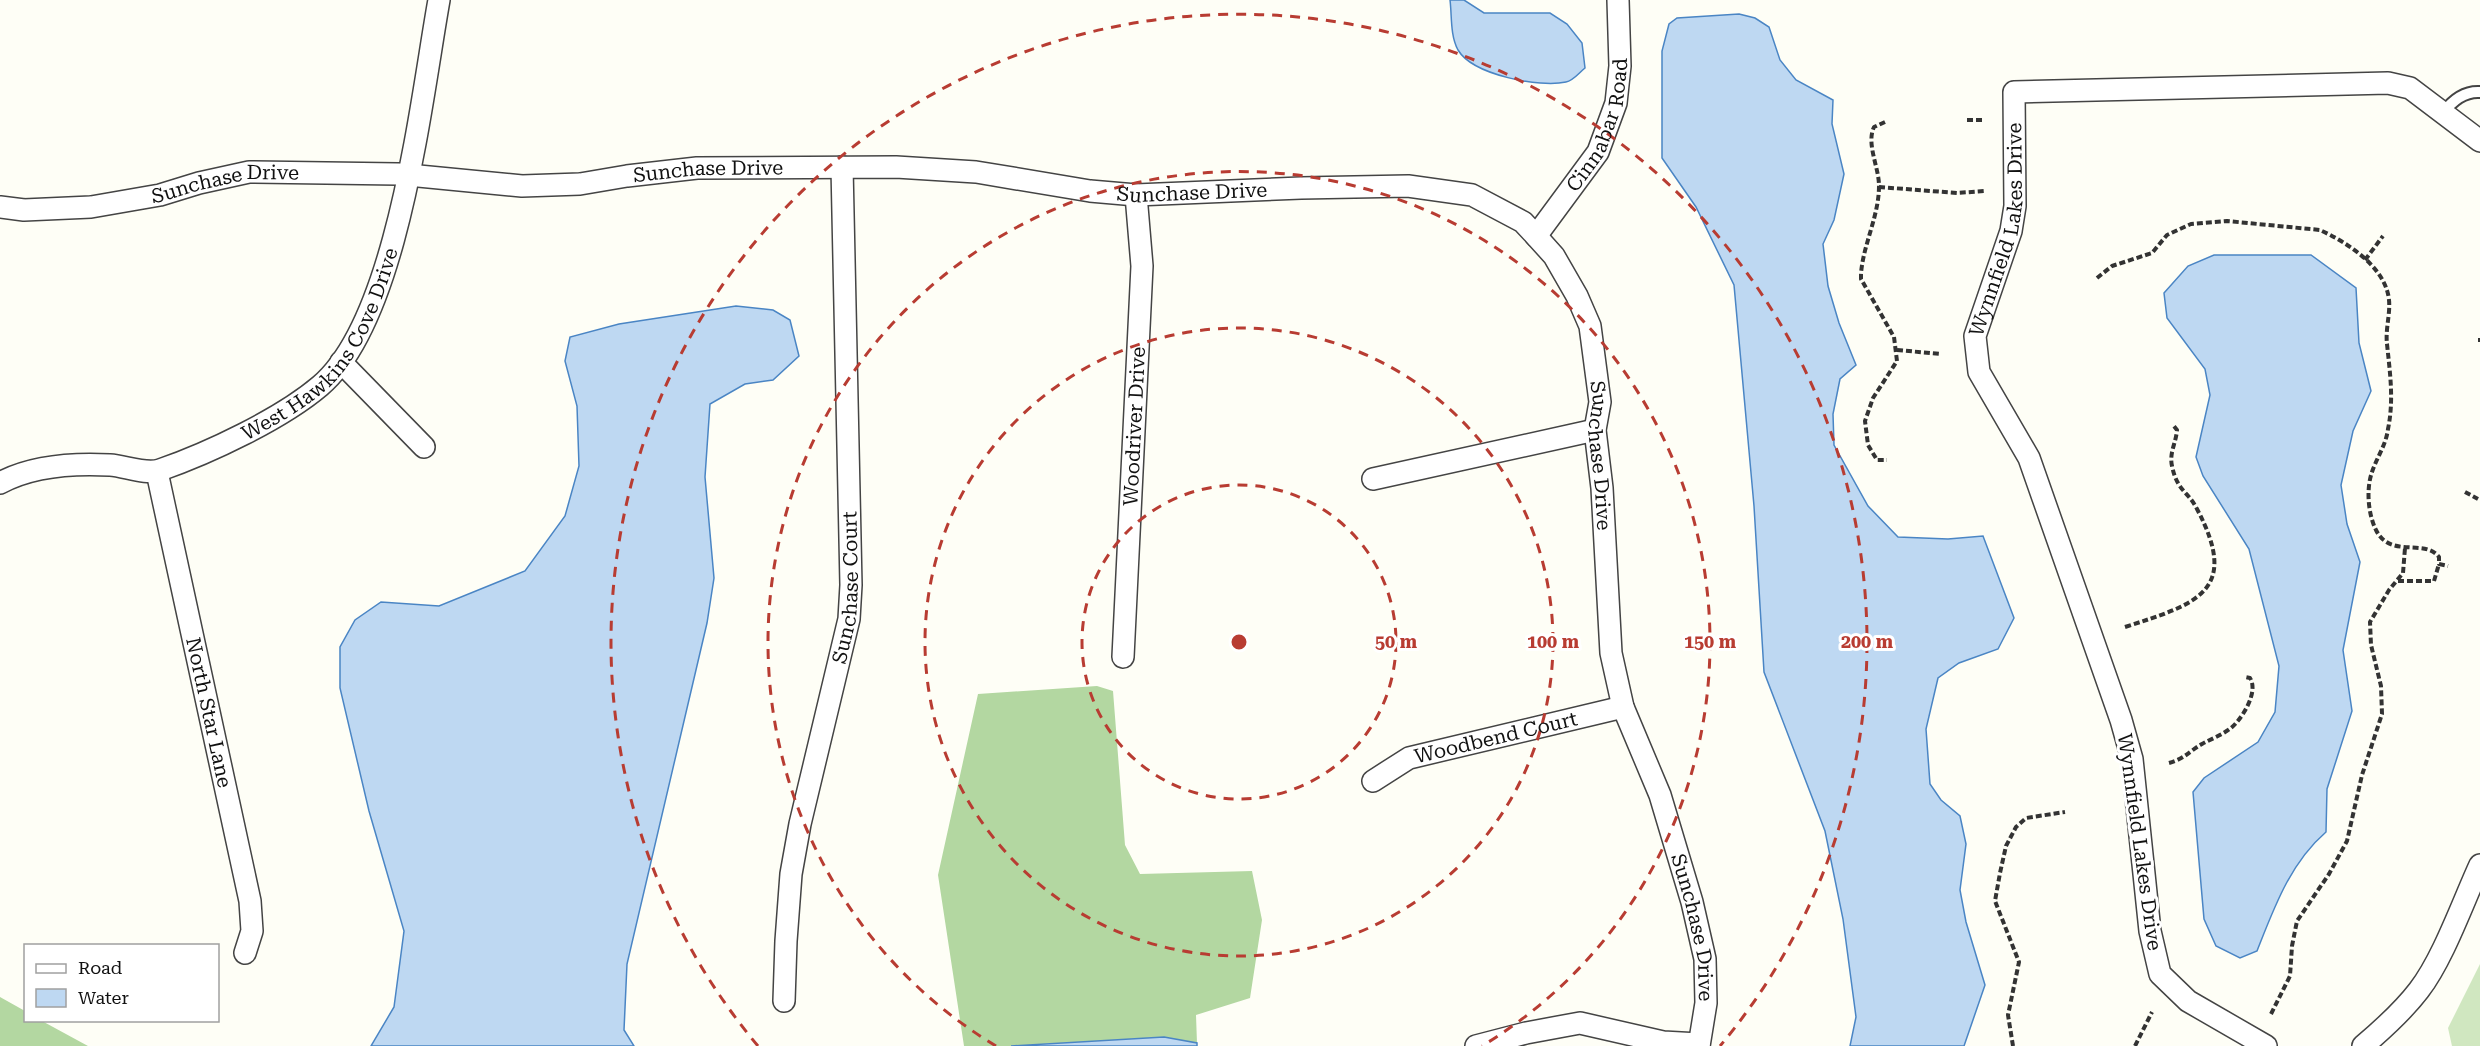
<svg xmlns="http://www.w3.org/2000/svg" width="2480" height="1046" font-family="'Roboto Serif',serif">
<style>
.green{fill:#d0e7c0}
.forest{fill:#b3d7a1}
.water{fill:#bed8f2;stroke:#4a85c4;stroke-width:1.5}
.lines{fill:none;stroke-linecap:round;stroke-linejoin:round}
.lane-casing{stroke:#444;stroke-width:14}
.street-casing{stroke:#444;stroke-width:24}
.path{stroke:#333;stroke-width:4;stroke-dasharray:6 3;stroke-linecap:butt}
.lane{stroke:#fff;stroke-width:10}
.street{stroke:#fff;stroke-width:21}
.ring{fill:none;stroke:#b83c32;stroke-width:3;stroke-dasharray:10 8}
.labels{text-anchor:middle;stroke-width:6;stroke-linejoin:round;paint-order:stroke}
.street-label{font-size:20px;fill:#111;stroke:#fff}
.centre{fill:#b83c32;stroke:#fff;stroke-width:3}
.ring-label{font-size:18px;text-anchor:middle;font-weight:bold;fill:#b83c32;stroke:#fff;stroke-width:6;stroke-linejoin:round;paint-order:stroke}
</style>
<rect width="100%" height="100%" fill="#fefef6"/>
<path class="green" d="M2480 964V1046H2452L2448 1028Z"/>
<g class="forest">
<path d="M1097 686 1113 691 1125 845 1140 874 1252 871 1262 920 1250 998 1196 1015 1197 1043 1164 1037 1011 1046H964L938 875 978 694Z"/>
<path d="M0 997 25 1011 26 1020 42 1021 88 1046H0Z"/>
</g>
<g class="water">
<path d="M1450 0H1464L1484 13H1550L1567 24 1582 43 1585 68C1579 73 1573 81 1566 82 1540 88 1473 75 1458 50 1450 35 1452 16 1450 0Z"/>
<path d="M1739 14 1755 18 1769 27 1780 60 1796 80 1833 100 1832 124 1844 174 1834 220 1823 244 1828 286 1839 323 1856 365 1840 379 1833 414 1834 445 1868 506 1898 537 1948 539 1983 536 2014 618 1998 649 1959 663 1938 678 1926 729 1930 784 1941 800 1960 816 1966 844 1960 890 1966 922 1985 985 1964 1046H1850L1856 1017 1843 919 1825 831 1764 672 1754 506 1734 285 1696 207 1662 158V51L1669 24 1677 18Z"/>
<path d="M2214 255H2311L2356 288 2359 343 2371 391 2353 431 2341 485 2347 524 2360 562 2343 650 2352 711 2327 789 2326 832C2290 863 2274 908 2257 951L2240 958 2216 946 2204 919 2193 792 2204 778 2258 742 2275 712 2279 666 2249 549 2203 476 2196 457 2210 395 2205 369 2167 318 2164 293 2188 266Z"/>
<path d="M736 306 773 310 790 320 799 356 773 380 745 384 710 404 705 477 714 578 707 623 627 964 624 1030 634 1046H371L394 1007 404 931 369 811 340 688V647L355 620 381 602 439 606 525 571 565 516 579 466 577 406 565 361 570 337 619 324Z"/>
<path d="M1164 1037 1197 1043V1046H1011Z"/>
</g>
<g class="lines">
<defs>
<path id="lane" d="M2443 113C2452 101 2464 91 2480 92"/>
<g id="street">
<path id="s1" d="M0 207 24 210 91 207 160 195 199 183 249 172 398 174 522 186 580 184 627 176 697 168 896 167 976 172 1090 191 1136 195 1301 188 1408 186 1472 195 1523 222 1536 236 1554 256 1577 296 1590 326 1600 402 1595 430 1602 488 1611 653 1623 707 1660 795 1692 902 1705 959 1706 1003 1699 1046"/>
<path id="s2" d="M1536 236 1598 152 1616 103 1620 66 1618 0"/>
<path d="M341 362 424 447"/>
<path id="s3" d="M157 472 250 901 252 931 245 953"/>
<path d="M1373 479 1595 430"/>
<path id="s4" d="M0 483C33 465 73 463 110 465 125 466 146 475 160 470 209 453 281 419 320 386 398 320 421 100 439 0"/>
<path id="s5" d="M1123 657 1142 266 1136 195"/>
<path id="s6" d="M1373 781 1409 758 1623 707"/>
<path id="s7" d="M784 1001 786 941 791 874 800 824 849 619 851 585 842 167"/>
<path d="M1476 1046 1526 1033 1580 1023 1663 1042 1699 1044"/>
<path id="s8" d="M2266 1046 2188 1001 2160 974 2150 931 2132 759 2121 720 2029 458 1979 372 1975 336 2011 231 2015 206 2014 92 2388 83 2410 88 2480 141"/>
<path d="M2363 1046C2383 1029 2403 1011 2419 990 2443 959 2463 902 2480 865"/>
</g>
</defs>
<use href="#lane" class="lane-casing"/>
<use href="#street" class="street-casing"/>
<g class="path">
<path d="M1967 120H1984"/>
<path d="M1885 122 1874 127C1866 144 1879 167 1879 186 1879 216 1863 245 1861 274V279L1894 337 1897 361 1873 398 1865 421 1868 445 1877 460H1887"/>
<path d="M1879 187 1957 193 1984 191"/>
<path d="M2365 260 2383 236"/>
<path d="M2097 278 2112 266 2152 253 2167 235 2191 224 2227 221 2320 230C2346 242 2381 264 2388 294 2392 310 2385 327 2387 344 2390 373 2394 400 2388 429 2386 445 2377 457 2372 472 2366 489 2368 514 2376 530 2390 559 2425 538 2439 557V564L2448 566"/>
<path d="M2478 340H2480"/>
<path d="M1897 350 1941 354"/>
<path d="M2465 492 2478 499"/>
<path d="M2398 581H2434L2439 564"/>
<path d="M2125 627C2196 604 2241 592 2197 509 2188 491 2177 491 2172 466 2169 453 2176 443 2177 430L2173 425"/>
<path d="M2169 763C2186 758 2188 752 2202 744 2211 739 2222 735 2231 728 2242 719 2259 692 2250 678L2245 677"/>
<path d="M2271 1014 2290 976 2292 946 2297 921 2329 874 2347 841 2362 775 2382 714 2381 686 2371 645 2370 622 2389 590 2403 573 2405 548"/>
<path d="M2013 1046 2008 1015 2019 962 1995 901 2000 873 2006 846 2016 827 2026 818 2065 812"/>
<path d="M2135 1046 2152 1012"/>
</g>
<use href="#lane" class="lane"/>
<use href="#street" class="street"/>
</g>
<g class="ring">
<circle cx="1239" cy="642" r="157"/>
<circle cx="1239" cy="642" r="314"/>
<path d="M996 1046A471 471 0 1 1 1482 1046"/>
<path d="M758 1046A628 628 0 1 1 1720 1046"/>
</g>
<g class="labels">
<g class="street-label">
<text dy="7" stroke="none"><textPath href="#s2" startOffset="130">Cinnabar Road</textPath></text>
<text dy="7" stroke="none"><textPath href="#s1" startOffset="714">Sunchase Drive</textPath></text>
<text dy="7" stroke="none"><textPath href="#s1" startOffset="228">Sunchase Drive</textPath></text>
<text dy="7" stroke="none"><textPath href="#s1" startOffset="1200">Sunchase Drive</textPath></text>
<text dy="7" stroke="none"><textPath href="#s8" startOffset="910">Wynnfield Lakes Drive</textPath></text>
<text dy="7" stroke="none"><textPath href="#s4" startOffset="378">West Hawkins Cove Drive</textPath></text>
<text dy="7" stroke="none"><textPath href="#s5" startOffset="231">Woodriver Drive</textPath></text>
<text dy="7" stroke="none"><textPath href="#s1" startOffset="1794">Sunchase Drive</textPath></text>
<text dy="7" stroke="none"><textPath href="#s7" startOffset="420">Sunchase Court</textPath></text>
<text dy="7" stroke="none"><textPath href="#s3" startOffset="246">North Star Lane</textPath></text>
<text dy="7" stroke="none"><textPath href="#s6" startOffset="132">Woodbend Court</textPath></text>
<text transform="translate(2140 842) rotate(82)" y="7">Wynnfield Lakes Drive</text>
<text dy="7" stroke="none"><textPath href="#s1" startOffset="2280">Sunchase Drive</textPath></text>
</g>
</g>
<circle cx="1239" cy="642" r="9" class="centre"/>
<g class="ring-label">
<text x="1396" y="648">50 m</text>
<text x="1553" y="648">100 m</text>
<text x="1710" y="648">150 m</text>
<text x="1867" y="648">200 m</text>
</g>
<rect x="24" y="944" width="195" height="78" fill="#ffffff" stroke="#a0a0a0" stroke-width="1.5"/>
<rect x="36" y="964" width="30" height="9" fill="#ffffff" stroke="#a0a0a0" stroke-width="1.5"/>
<text x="78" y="974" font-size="18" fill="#111111">Road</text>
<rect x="36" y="989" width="30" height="18" fill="#bed8f2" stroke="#a0a0a0" stroke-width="1.5"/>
<text x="78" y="1004" font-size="18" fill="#111111">Water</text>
</svg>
